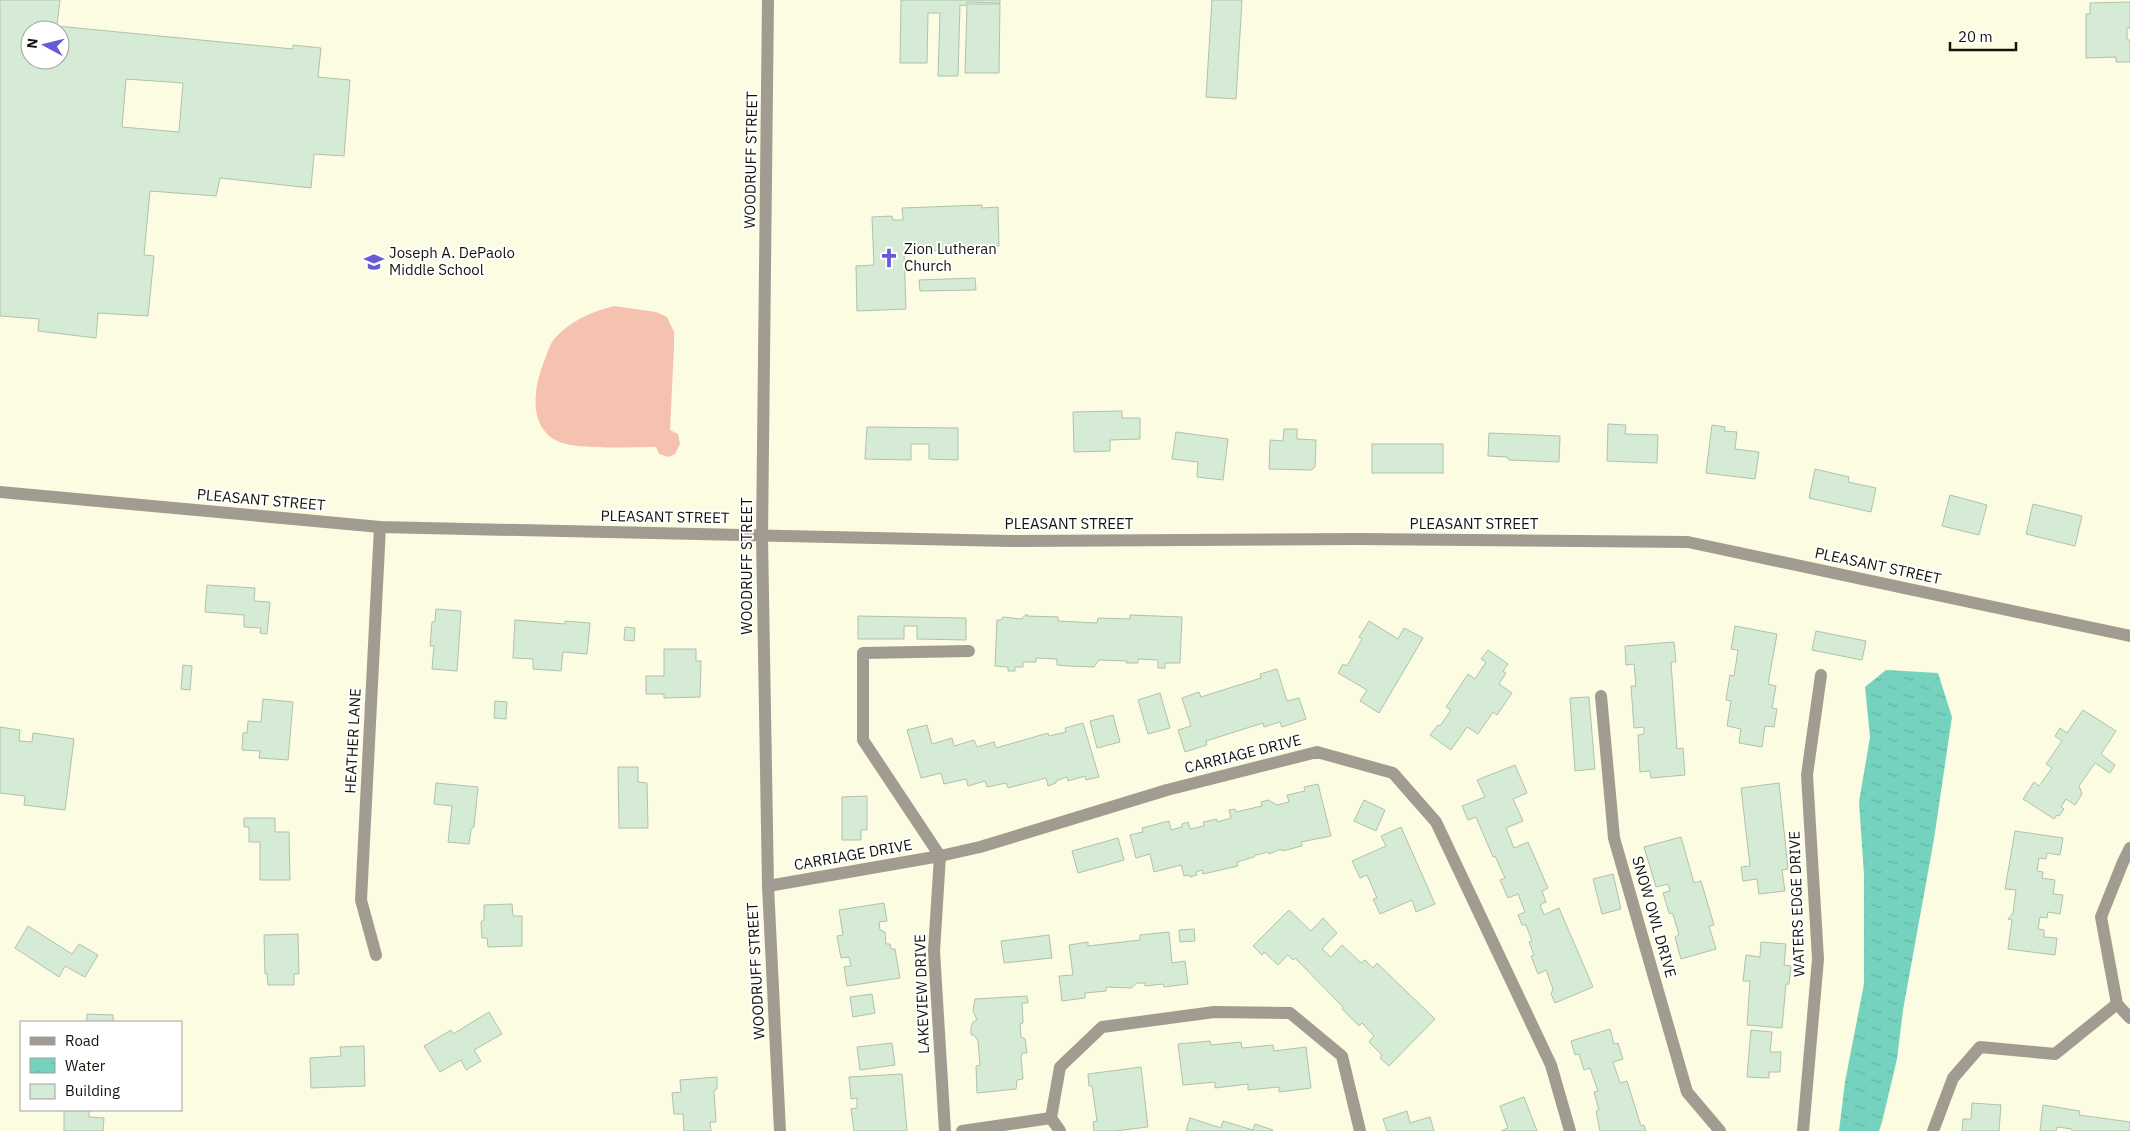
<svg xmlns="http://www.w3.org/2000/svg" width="2130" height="1131" font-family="'IBM Plex Sans',sans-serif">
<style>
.pitch{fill:#f5c2b0}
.water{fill:url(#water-ripples)}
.building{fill:#d6ebd5;stroke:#afc2ad;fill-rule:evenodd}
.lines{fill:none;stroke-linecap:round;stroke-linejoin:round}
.minor{stroke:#a29b91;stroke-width:12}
.labels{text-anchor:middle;stroke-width:4;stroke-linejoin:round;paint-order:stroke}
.street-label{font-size:15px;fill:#14140b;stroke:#fff}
.poi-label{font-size:15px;fill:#14140b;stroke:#fff;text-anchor:start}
</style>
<defs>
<pattern id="water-ripples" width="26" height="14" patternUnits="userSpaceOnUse" patternTransform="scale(1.25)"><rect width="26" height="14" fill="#75d2be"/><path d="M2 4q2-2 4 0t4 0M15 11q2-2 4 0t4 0" fill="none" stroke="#64b3a2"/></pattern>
</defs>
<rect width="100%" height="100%" fill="#fbfce1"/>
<path class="pitch" d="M614 306 656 312 667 317 674 332V347L670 430 678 434 680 444 675 454 669 457 659 454 656 447C634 447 574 450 557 441 527 426 534 385 545 359 547 354 549 347 552 342 567 322 591 312 614 306Z"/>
<path class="water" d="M1886 670 1938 673 1952 717 1934 839 1903 1010 1897 1059 1882 1122 1879 1131H1839L1845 1082 1864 984V875L1859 802 1870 737 1865 687Z"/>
<g class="building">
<path d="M0 0H60L57 26 293 49V45L321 48 318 77 350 80 344 156 314 154 311 188 220 178 216 196 150 191 144 255 154 256 148 316 98 313 96 338 38 331 39 319 0 316ZM30 30H60V60H30ZM126 79 183 83 179 132 122 127Z"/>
<path d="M901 0H1000V3L967 2 966 4H1000L999 73H965L967 6 960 5 958 76H938L940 13H928L927 63H900Z"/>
<path d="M1212 0H1242L1236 99 1206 97Z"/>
<path d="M2130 2V28H2127V40H2130V62H2116V57L2086 58V14H2090V3Z"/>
<path d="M982 205V208L998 207 999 246H983V249L904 252 906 309 857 311 856 266 874 265 872 217 892 216 893 220H903L902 208Z"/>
<path d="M975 278 976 290 920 291 919 280Z"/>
<path d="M1122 411V418H1140V439L1110 440V451L1074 452 1073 412Z"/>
<path d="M1608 424 1626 425 1625 434 1658 435 1657 463 1607 461Z"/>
<path d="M1712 425 1725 427 1724 431 1737 432 1735 449 1759 452 1755 479 1706 473Z"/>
<path d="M867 427 958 428V460L929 459V444H911V460L865 459Z"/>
<path d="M1284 429H1297V439L1316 440 1315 467 1311 470 1269 469 1270 440 1283 441Z"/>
<path d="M1176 432 1228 439 1223 480 1197 477 1198 462 1172 459Z"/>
<path d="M1489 433 1560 436 1559 462 1509 460 1507 457 1488 456Z"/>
<rect x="1372" y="444" width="71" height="29"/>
<path d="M1815 469 1849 477 1848 482 1876 488 1871 512 1809 498Z"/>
<path d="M1950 495 1987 505 1979 535 1942 526Z"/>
<path d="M2033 504 2082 516 2075 546 2026 534Z"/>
<path d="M207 585 255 588 254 601 270 602 267 634 260 633 261 628 244 627V615L205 612Z"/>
<path d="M436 609 461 611 457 671 432 669 434 646H430L432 622H435Z"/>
<path d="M1027 614V616L1058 617V621L1097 623 1098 618 1130 619V615L1182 617 1180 663H1165V668H1158V660L1138 659V663H1126L1127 661 1099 660 1094 667 1069 666 1057 665V659L1036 658V662H1023V667H1015V671H1008V667L995 666 997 620H1001L1003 617 1021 619Z"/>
<path d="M858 616 966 618V640L917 639V626H904V639H858Z"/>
<path d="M515 620 565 624V621L590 623 587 654 563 652 561 671 533 669V659L513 658Z"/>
<path d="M1369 621 1398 639 1404 628 1423 638 1379 713 1360 701 1367 690 1338 673 1343 664 1347 666 1362 639 1359 637Z"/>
<path d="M1735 626 1777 634 1768 684 1776 686 1772 708 1777 709 1774 727 1765 726 1762 747 1739 743 1741 729 1727 726 1731 701 1726 700 1730 675 1734 676 1738 650 1731 649Z"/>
<path d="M625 627 635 628 634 641 624 640Z"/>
<path d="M1816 631 1866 641 1862 660 1812 650Z"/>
<path d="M1674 642 1676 662H1671L1677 749 1683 748 1685 775 1651 778 1650 771 1640 772 1638 735 1644 734V727L1634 728 1631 686H1636L1634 664 1626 665 1625 646Z"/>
<path d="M664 649H696V661H701L700 697 664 698V694H646V676H664Z"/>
<path d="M1488 650 1508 664 1503 671 1506 673 1499 684 1512 693 1497 715 1493 712 1478 734 1467 727 1451 750 1430 735 1438 725 1440 726 1451 710 1446 707 1468 674 1475 679 1486 662 1481 659Z"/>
<path d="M183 665 192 666 190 690 181 689Z"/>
<path d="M1277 669 1287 701 1299 698 1306 719 1282 727 1280 722 1264 727 1263 723 1206 741 1207 745 1185 752 1178 730 1191 726 1182 698 1199 692 1201 697 1261 678 1260 674Z"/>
<path d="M1160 693 1170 728 1148 734 1138 700Z"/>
<path d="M1589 697 1595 769 1575 771 1570 698Z"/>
<path d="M263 699 293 702 288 760 259 758 260 751 242 750 243 733H247L248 721 261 722Z"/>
<path d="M495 701 507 702 506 719 494 718Z"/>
<path d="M2083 710 2116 731 2101 754 2115 765 2110 773 2095 763 2079 786 2082 794 2075 805 2066 799 2061 807 2064 809 2059 816 2057 815 2054 819 2023 799 2034 782 2039 786 2052 768 2046 764 2062 741 2055 736 2060 728 2067 733Z"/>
<path d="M1113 715 1120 742 1097 748 1090 721Z"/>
<path d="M1083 723 1099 777 1086 780 1085 776 1068 781 1067 777 1056 781V783L1048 786 1046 778 1008 788 1006 783 987 787 985 781 968 786 966 779 944 784 941 773 921 778 907 730 927 725 932 744 952 738 954 746 974 740 977 747 994 742 996 748 1048 733 1049 736 1066 732 1065 728Z"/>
<path d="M0 727 20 730 19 741 32 742 33 733 74 739 65 810 24 805 25 796 0 793Z"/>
<path d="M1515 765 1527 793 1513 799 1523 821 1506 828 1514 848 1528 842 1548 888 1542 891 1546 902 1540 905 1544 915 1559 908 1593 987 1555 1003 1551 994 1553 989 1546 970 1538 974 1531 956 1534 955 1529 942 1532 941 1526 925H1522L1518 915 1525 912 1518 894 1508 898 1500 880 1505 878 1495 856 1493 857 1476 817 1468 820 1462 806 1485 797 1477 780Z"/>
<path d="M618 767H638V782L647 783 648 828H619Z"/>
<path d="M436 783 478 787 474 827 471 829 469 844 448 842 452 806 434 804Z"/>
<path d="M1779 783 1788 869 1782 870 1785 891 1759 894 1757 879 1743 881 1741 867 1750 866 1741 788Z"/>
<path d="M1318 784 1331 836 1301 842 1302 846 1282 851 1281 849 1269 854 1268 852 1256 855 1254 857 1237 862 1238 866 1203 874 1202 870 1196 872 1197 875 1190 877 1189 875 1184 876 1181 865 1154 872 1150 854 1136 858 1130 835 1143 832 1142 828 1169 821 1171 830 1182 827V824L1188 822 1190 829 1204 826 1203 822 1217 819V822L1231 818 1229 810 1235 809 1236 812 1262 806 1261 802 1268 800 1277 805 1289 802 1287 795 1305 791 1304 787Z"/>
<path d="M867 796V830H861V840H842V797Z"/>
<path d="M1364 800 1385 810 1376 831 1354 821Z"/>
<path d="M244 818H275V832H289L290 880H260V842H249V827H244Z"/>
<path d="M1401 827 1435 904 1416 912 1412 900 1380 914 1373 899 1377 898 1367 875 1360 878 1352 861 1386 846 1381 836Z"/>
<path d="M2015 831 2063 838 2060 855 2047 853 2046 859 2039 858 2037 871 2043 872 2042 878 2055 880 2053 894 2063 895 2060 914 2048 912 2047 918 2040 917 2038 929 2044 930V937L2057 938 2055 955 2008 949 2012 920 2008 919 2013 913 2016 890 2005 889Z"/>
<path d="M1681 837 1694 883 1701 881 1714 925 1709 926 1716 949 1681 959 1675 937 1679 935 1673 914 1669 913 1663 893 1670 891 1668 884 1656 887 1644 847Z"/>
<path d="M1118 838 1124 860 1078 873 1072 851Z"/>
<path d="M1613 874 1621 909 1602 914 1593 879Z"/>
<path d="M884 903 887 921 879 922 880 930 885 932 886 944H890L891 949H895L900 978 847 986 844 967 851 966 849 957 841 958 837 936 843 935 839 910Z"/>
<path d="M512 904 513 916H522V946L488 947 487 938H482L481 922 484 920V905Z"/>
<path d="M1289 910 1311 931 1323 918 1337 933 1322 949 1331 957 1342 945 1361 963 1365 960 1373 968 1377 963 1435 1019 1389 1066 1380 1058 1382 1055 1369 1042 1374 1036 1362 1023 1359 1026 1342 1009 1343 1007 1295 958 1293 960 1288 955 1278 965 1264 952 1262 955 1253 946Z"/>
<path d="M28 926 72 954 79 944 98 955 85 977 65 966 59 977 15 948Z"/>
<path d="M1194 929 1195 941 1180 942 1179 930Z"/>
<path d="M1169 932 1172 963 1185 961 1188 984 1164 987 1163 984 1145 986V983H1137L1131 988 1106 987V991L1085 993V998L1062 1001 1059 976 1073 975 1069 945 1088 942V946L1140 940V935Z"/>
<path d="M298 934 299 974H294V985H268L267 973 265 974 264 935Z"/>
<path d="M1049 935 1052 958 1004 963 1001 941Z"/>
<path d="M1761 942 1786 944 1784 965 1791 966 1789 984H1786L1782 1028 1747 1025 1750 981H1743L1746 955 1760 957Z"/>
<path d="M872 994 875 1013 853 1017 850 997Z"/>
<path d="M1027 996 1028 1003H1022L1023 1023 1020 1024 1021 1037 1025 1039 1027 1053H1022L1021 1057 1023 1079 1017 1080 1016 1089 977 1093 976 1066 980 1065 978 1041 974 1035H971V1028L973 1022 977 1020 973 1011 975 999Z"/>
<path d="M489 1012 502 1034 474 1050 481 1061 466 1070 461 1060 440 1072 424 1046 451 1030 453 1034Z"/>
<path d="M87 1014 113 1015V1022H87Z"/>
<path d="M1610 1029 1614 1044 1618 1043 1623 1059 1613 1062 1620 1083 1627 1081 1641 1126 1644 1125 1646 1131H1600L1596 1111 1599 1110 1594 1092 1598 1091 1590 1068 1584 1070 1579 1054 1575 1055 1571 1041Z"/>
<path d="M1751 1030 1772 1032 1770 1052H1781L1780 1072H1769V1078L1747 1077Z"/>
<path d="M1210 1041 1211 1045 1241 1042 1242 1048 1273 1045 1274 1051 1306 1047 1311 1088 1279 1092V1087L1248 1090V1084L1215 1088V1082L1183 1085 1178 1044Z"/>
<path d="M892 1043 895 1065 860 1070 857 1047Z"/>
<path d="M364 1046 365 1086 311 1088 310 1058 341 1056 340 1047Z"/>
<path d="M1141 1067 1148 1127 1115 1131H1094L1093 1122 1097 1121 1092 1086H1089L1088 1074Z"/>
<path d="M902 1074 907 1131H854L851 1109 857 1108V1098L851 1099 849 1077Z"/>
<path d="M717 1077V1089L714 1090 716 1122H710L711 1131H684L683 1114H674L672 1093 681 1092 680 1080Z"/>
<path d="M1524 1097 1537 1131H1501L1508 1128 1500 1106Z"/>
<path d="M1972 1103 2001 1105 1999 1131H1962L1963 1119H1971Z"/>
<path d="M2043 1105 2080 1111 2079 1115 2130 1122V1131H2072V1129L2057 1127 2056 1131H2040Z"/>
<path d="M64 1110H89V1117L104 1118 103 1131H64Z"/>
<path d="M1407 1111 1410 1123 1430 1117 1434 1131H1387L1383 1119Z"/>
<path d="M1190 1118 1221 1128 1223 1121 1253 1130 1255 1124 1273 1130 1272 1131H1186Z"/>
</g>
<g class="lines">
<g class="minor">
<path d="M768 0 762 536 768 886 780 1131"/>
<path d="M0 492 380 527 1010 541 1358 539 1688 542 2130 636"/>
<path d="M1601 696 1614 838 1687 1092 1720 1131"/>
<path d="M2130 848 2123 862 2101 917 2117 1004 2130 1018"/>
<path d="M768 886 940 856 980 847 1167 790 1317 752 1393 773 1436 822 1551 1065 1570 1131"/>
<path d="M376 955 361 900 380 527"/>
<path d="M945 1131 934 951 940 856 863 740V653L969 651"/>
<path d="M962 1131 1051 1118"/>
<path d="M1060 1131 1051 1118 1060 1067 1102 1027 1214 1012 1290 1013 1342 1056 1360 1131"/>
<path d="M1803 1131 1818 959 1807 775 1821 675"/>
<path d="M1933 1131 1953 1078 1980 1047 2055 1054 2117 1004"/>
</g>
</g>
<defs>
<symbol id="church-bare" viewBox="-9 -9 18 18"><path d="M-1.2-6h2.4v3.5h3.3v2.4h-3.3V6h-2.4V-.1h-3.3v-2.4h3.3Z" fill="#665bd4" stroke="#fff" stroke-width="2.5" paint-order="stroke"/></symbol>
<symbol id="school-bare" viewBox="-9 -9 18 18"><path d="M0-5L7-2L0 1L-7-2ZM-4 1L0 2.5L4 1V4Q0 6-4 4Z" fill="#665bd4" stroke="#fff" stroke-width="2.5" paint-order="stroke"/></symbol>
</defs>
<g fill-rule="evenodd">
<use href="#church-bare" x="875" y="244" width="28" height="28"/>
<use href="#school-bare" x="360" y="248" width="28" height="28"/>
</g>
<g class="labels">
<g class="street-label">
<text transform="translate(751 160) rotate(-89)" y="5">WOODRUFF STREET</text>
<text transform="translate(261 500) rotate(5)" y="5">PLEASANT STREET</text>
<text transform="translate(665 517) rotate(1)" y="5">PLEASANT STREET</text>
<text x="1069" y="529">PLEASANT STREET</text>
<text x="1474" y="529">PLEASANT STREET</text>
<text transform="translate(747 566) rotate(-90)" y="5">WOODRUFF STREET</text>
<text transform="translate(1878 566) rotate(12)" y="5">PLEASANT STREET</text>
<text transform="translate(353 741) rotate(-87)" y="5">HEATHER LANE</text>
<text transform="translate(1243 754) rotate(-14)" y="5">CARRIAGE DRIVE</text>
<text transform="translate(853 855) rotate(-10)" y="5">CARRIAGE DRIVE</text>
<text transform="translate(1797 904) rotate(-92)" y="5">WATERS EDGE DRIVE</text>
<text transform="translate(1654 917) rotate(74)" y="5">SNOW OWL DRIVE</text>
<text transform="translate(756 971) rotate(-93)" y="5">WOODRUFF STREET</text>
<text transform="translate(922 994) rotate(-92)" y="5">LAKEVIEW DRIVE</text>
</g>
<g class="poi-label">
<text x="904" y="254">Zion Lutheran<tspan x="904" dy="17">Church</tspan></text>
<text x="389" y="258">Joseph A. DePaolo<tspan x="389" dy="17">Middle School</tspan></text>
</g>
</g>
<rect x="20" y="1021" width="162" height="90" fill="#ffffff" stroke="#a1a19d"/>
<rect x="30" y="1037" width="25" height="8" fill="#a29b91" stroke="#a1a19d"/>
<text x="65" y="1046" font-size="15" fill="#14140b">Road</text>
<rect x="30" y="1058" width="25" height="15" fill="url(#water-ripples)" stroke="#a1a19d"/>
<text x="65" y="1071" font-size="15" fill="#14140b">Water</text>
<rect x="30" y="1084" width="25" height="15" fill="#d6ebd5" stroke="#a1a19d"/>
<text x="65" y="1096" font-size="15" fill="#14140b">Building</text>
<g transform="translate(45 45) rotate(277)"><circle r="24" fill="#ffffff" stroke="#a1a19d"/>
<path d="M0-4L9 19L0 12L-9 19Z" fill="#665bd4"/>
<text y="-8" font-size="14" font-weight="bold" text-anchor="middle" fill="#14140b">N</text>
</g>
<path d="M1950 42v8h66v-8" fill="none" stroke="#14140b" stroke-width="2.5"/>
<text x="1958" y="42" font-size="15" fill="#14140b" stroke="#ffffff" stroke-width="4" paint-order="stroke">20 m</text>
</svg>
